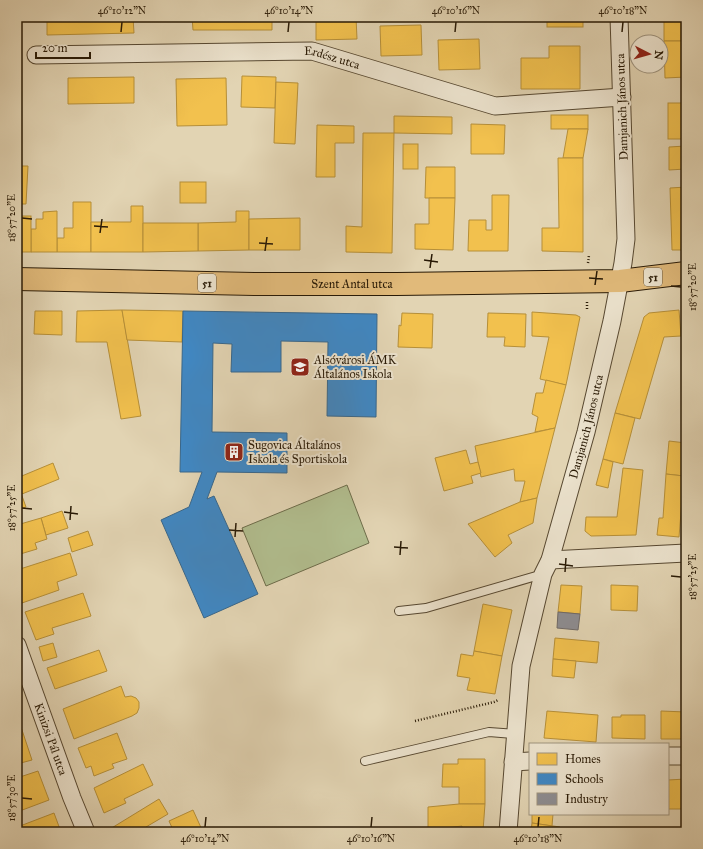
<svg xmlns="http://www.w3.org/2000/svg" width="703" height="849" font-family="'IM FELL Great Primer',serif">
<style>
.green{fill:#b1bd8e;stroke:#6d6c4a}
.homes{fill:#f2c14e;stroke:#b68f38}
.schools{fill:#3f88c5;stroke:#38678c}
.industry{fill:#8d8d92;stroke:#6f6a68}
.lines{fill:none;stroke-linecap:round;stroke-linejoin:round}
.service-casing{stroke:#574831;stroke-width:10}
.minor-casing{stroke:#574831;stroke-width:19}
.primary-casing{stroke:#291a06;stroke-width:24}
.path{stroke:#291a06;stroke-width:2.5;stroke-dasharray:1 2;stroke-linecap:butt}
.service{stroke:#ece3ce;stroke-width:8}
.minor{stroke:#ece3ce;stroke-width:17}
.primary{stroke:#e1ba7a;stroke-width:22}
.ticks{fill:none;stroke:#291a06;stroke-width:1.5}
.labels{text-anchor:middle;stroke-width:4;stroke-linejoin:round;paint-order:stroke}
.shield{fill:#ece3ce;stroke:#645642;stroke-width:1}
.shield-label{font-size:11px;font-weight:bold;fill:#291a06}
.street-label{font-size:12px;fill:#291a06;stroke:#ece3ce}
.poi-label{font-size:12px;fill:#291a06;stroke:#ece3ce;text-anchor:start}
.neatline{fill:none;stroke:#291a06;stroke-width:1.5}
.ticks-label{font-size:10px;text-anchor:middle;fill:#291a06}
</style>
<rect width="100%" height="100%" fill="#e2d4b3"/>
<filter id="stains"><feTurbulence type="fractalNoise" baseFrequency=".005" numOctaves="4"/><feColorMatrix values="0 0 0 0 .2 0 0 0 0 .09 0 0 0 0 .02 0 0 0 .5 -.17"/></filter>
<radialGradient id="worn" r=".72"><stop offset=".6" stop-color="#630" stop-opacity="0"/><stop offset="1" stop-color="#630" stop-opacity=".3"/></radialGradient>
<path class="green" d="M347 485 369 543 266 586 242 528Z"/>
<g class="homes">
<path d="M47 17H133L134 33 47 35Z"/>
<path d="M192 17H272V30H193Z"/>
<path d="M316 17H356L357 39 316 40Z"/>
<rect x="547" y="17" width="36" height="10"/>
<rect x="664" y="17" width="22" height="24"/>
<path d="M421 25 422 55 381 56 380 26Z"/>
<path d="M479 39 480 69 439 70 438 40Z"/>
<path d="M664 41H685L686 77 665 78Z"/>
<path d="M549 46H580V89H521V58H549Z"/>
<path d="M242 76 276 77 275 108 241 107Z"/>
<path d="M134 77V103L68 104V78Z"/>
<path d="M226 78 227 125 177 126 176 79Z"/>
<path d="M276 82 298 83 295 144 274 143Z"/>
<rect x="668" y="103" width="18" height="36"/>
<rect x="551" y="115" width="37" height="14"/>
<path d="M394 116 452 117V134L394 133Z"/>
<path d="M471 124 505 125 504 154H471Z"/>
<path d="M317 125 354 126V143H335V177H316Z"/>
<path d="M568 129H588L583 158H563Z"/>
<path d="M363 133H394L392 253 346 252V226L362 227Z"/>
<rect x="403" y="144" width="15" height="25"/>
<path d="M686 146V169L669 170V147Z"/>
<path d="M558 158H583V252L542 251V228H559Z"/>
<path d="M17 166H28L26 204H17Z"/>
<path d="M426 167H455V198H425Z"/>
<rect x="180" y="182" width="26" height="21"/>
<path d="M686 187V250H672L670 188Z"/>
<path d="M492 195H509L508 251H468L469 220H486V230H492Z"/>
<path d="M429 198H455L453 250 415 249V224H429Z"/>
<path d="M73 202H91V252H57V238H64V228H73Z"/>
<path d="M131 206H143V252H91V222H131Z"/>
<path d="M57 211V252H31V229H36V219H43V212Z"/>
<path d="M236 211H249V250L198 251V223L236 222Z"/>
<rect x="17" y="216" width="14" height="36"/>
<path d="M300 218V250H249V219Z"/>
<path d="M143 223H198V251L143 252Z"/>
<path d="M122 310 141 416 121 419 107 342H76L77 311Z"/>
<path d="M122 310 183 311 182 342 127 340Z"/>
<path d="M679 310 681 336 664 337 640 419 615 413 644 317 649 313Z"/>
<path d="M17 311H21L20 336H17Z"/>
<path d="M35 311H62V335L34 334Z"/>
<path d="M532 312 576 315 580 317 566 385 540 379 549 337 532 336Z"/>
<path d="M402 313 433 314 432 348 398 347 399 325 401 326Z"/>
<path d="M488 313 526 314 525 347 504 346 505 337H487Z"/>
<path d="M546 380 566 385 555 428 535 432 538 417 532 414 536 393H543Z"/>
<path d="M615 413 635 418 623 464 603 459Z"/>
<path d="M555 428 537 498 520 502 525 481H515L514 469 481 477 475 446Z"/>
<path d="M669 441 686 443 684 476 666 474Z"/>
<path d="M466 450 470 464 478 462 481 473 471 476 473 483 444 491 435 458Z"/>
<path d="M603 459 613 462 608 488 596 485Z"/>
<path d="M53 463 59 479 22 494 17 482V478Z"/>
<path d="M623 468 643 470 636 535 591 536 585 531 586 517H617Z"/>
<path d="M666 474 684 476 679 537 657 535 659 518H663Z"/>
<path d="M17 482 26 507 17 510Z"/>
<path d="M537 498 533 523 508 535 512 543 495 557 468 524 520 502Z"/>
<path d="M62 511 68 528 46 535 41 518Z"/>
<path d="M41 518 47 539 35 543 37 549 17 555V525Z"/>
<path d="M88 531 93 545 72 552 68 538Z"/>
<path d="M70 553 77 575 57 582 59 590 22 603 17 590V570Z"/>
<path d="M561 585 582 586 580 614 558 612Z"/>
<path d="M611 585 638 586 637 611 611 610Z"/>
<path d="M83 593 91 616 52 628 54 634 36 640 25 612Z"/>
<path d="M483 604 512 610 502 656 474 651Z"/>
<path d="M555 638 599 642 597 663 553 659Z"/>
<path d="M53 643 57 657 43 661 39 647Z"/>
<path d="M99 650 107 671 55 689 47 668Z"/>
<path d="M474 651 502 656 495 694 467 690 470 678 457 676 461 654 473 656Z"/>
<path d="M553 659 576 661 574 678 552 676Z"/>
<path d="M121 686 125 697 131 696 136 698 139 702V708L137 713 132 716 74 739 63 709Z"/>
<path d="M547 711 598 715 596 742 544 738Z"/>
<path d="M661 711 686 712V739H661Z"/>
<path d="M621 715H645V739L612 738V717H621Z"/>
<path d="M21 727 32 760 17 764V728Z"/>
<path d="M117 733 127 759 112 764 114 768 94 776 91 766 86 768 78 748Z"/>
<path d="M458 759H485V804H459V787H442L443 764H458Z"/>
<path d="M143 764 153 785 124 799 126 803 104 813 94 788Z"/>
<path d="M38 771 49 800 17 812V778Z"/>
<path d="M686 779V809H668V780Z"/>
<path d="M159 799 168 814 146 827 148 832H112L110 829Z"/>
<path d="M459 804H485L483 831H461L462 826 428 830V807Z"/>
<path d="M193 810 203 832H174L169 821Z"/>
<path d="M54 813 61 832H22L20 826Z"/>
<path d="M532 814H553L552 826 532 823Z"/>
<path d="M532 823 560 827V832H531Z"/>
</g>
<path class="schools" d="M183 311 377 314 376 417 327 416 328 342 281 341V372H231L232 344 213 343 212 432 287 433V473L217 472 207 499 214 496 258 594 204 618 161 520 189 507 202 472H180Z"/>
<path class="industry" d="M558 612 580 614 578 630 557 628Z"/>
<g class="lines">
<defs>
<g id="service">
<path d="M399 611 426 608 543 574"/>
<path d="M365 761 489 732 515 734"/>
</g>
<g id="minor">
<path id="s1" d="M36 55 312 51 495 106 622 97"/>
<path d="M550 560 686 553"/>
<path id="s2" d="M17 645 72 798 86 832"/>
<path d="M668 756H686"/>
<path d="M513 762 530 761"/>
<path id="s3" d="M508 832 521 666 543 574 550 560 586 432 612 321 623 263 626 239 619 17"/>
</g>
<g id="primary">
<path id="s4" d="M17 279 254 284H397L620 281 686 273"/>
</g>
</defs>
<use href="#service" class="service-casing"/>
<use href="#minor" class="minor-casing"/>
<use href="#primary" class="primary-casing"/>
<g class="path">
<path d="M588 263 589 255"/>
<path d="M587 302V311"/>
<path d="M415 721 494 702 498 700"/>
</g>
<use href="#service" class="service"/>
<use href="#minor" class="minor"/>
<use href="#primary" class="primary"/>
</g>
<path class="ticks" d="M121 32 122 22M288 32 289 22M455 32 456 22M622 32 623 22M22 218 32 219M94 226 108 227M100 233 102 219M259 243 273 244M265 251 267 237M424 260 438 262M430 268 432 254M589 278 603 279M595 285 597 271M671 286 681 287M22 508 32 509M64 512 78 514M70 520 71 506M229 530 243 531M235 537 236 523M394 547 408 548M400 555 401 541M559 564 573 566M565 572 566 558M671 576 681 577M22 798 32 799M205 827 206 817M371 827 372 817M538 827 539 817"/>
<defs>
<symbol id="school-square" viewBox="-11 -11 22 22"><rect x="-9" y="-9" width="18" height="18" rx="4" fill="#8f2418" stroke="#ece3ce"/><path d="M0-5L7-2L0 1L-7-2ZM-4 1L0 2.5L4 1V4Q0 6-4 4Z" fill="#fff"/></symbol>
<symbol id="building-square" viewBox="-11 -11 22 22"><rect x="-9" y="-9" width="18" height="18" rx="4" fill="#8f2418" stroke="#ece3ce"/><path d="M-4-6H4V6H1V3H-1V6H-4ZM-2.5-4.3h1.7v1.8h-1.7ZM.8-4.3h1.7v1.8H.8ZM-2.5-1h1.7V.8h-1.7ZM.8-1h1.7V.8H.8Z" fill="#fff"/></symbol>
</defs>
<g fill-rule="evenodd">
<use href="#school-square" x="289" y="356" width="22" height="22"/>
<use href="#building-square" x="223" y="441" width="22" height="22"/>
</g>
<g class="labels">
<g class="shield">
<rect x="644" y="268" width="18" height="18" rx="3"/>
<rect x="198" y="274" width="18" height="18" rx="3"/>
</g>
<g class="shield-label">
<text x="653" y="281">51</text>
<text x="207" y="287">51</text>
</g>
<g class="street-label">
<text dy="4" stroke="none"><textPath href="#s1" startOffset="297">Erdész utca</textPath></text>
<text transform="translate(622 107) rotate(-92)" y="4">Damjanich János utca</text>
<text dy="4" stroke="none"><textPath href="#s4" startOffset="335">Szent Antal utca</textPath></text>
<text dy="4" stroke="none"><textPath href="#s3" startOffset="415">Damjanich János utca</textPath></text>
<text dy="4" stroke="none"><textPath href="#s2" startOffset="100">Kinizsi Pál utca</textPath></text>
</g>
<g class="poi-label">
<text x="314" y="364">Alsóvárosi ÁMK<tspan x="314" dy="14">Általános Iskola</tspan></text>
<text x="248" y="449">Sugovica Általános<tspan x="248" dy="14">Iskola és Sportiskola</tspan></text>
</g>
</g>
<rect width="703" height="849" fill="none" stroke="#e2d4b3" stroke-width="44"/>
<rect x="529" y="743" width="140" height="72" fill="#ece3ce" stroke="#9e937e"/>
<rect x="537" y="753" width="20" height="12" fill="#f2c14e" stroke="#9e937e"/>
<text x="565" y="763" font-size="12" fill="#291a06">Homes</text>
<rect x="537" y="773" width="20" height="12" fill="#3f88c5" stroke="#9e937e"/>
<text x="565" y="783" font-size="12" fill="#291a06">Schools</text>
<rect x="537" y="793" width="20" height="12" fill="#8d8d92" stroke="#9e937e"/>
<text x="565" y="803" font-size="12" fill="#291a06">Industry</text>
<g transform="translate(649 54) rotate(96)"><circle r="19" fill="#ece3ce" stroke="#9e937e"/>
<path d="M0-3L7 15L0 10L-7 15Z" fill="#8f2418"/>
<text y="-6" font-size="11" font-weight="bold" text-anchor="middle" fill="#291a06">N</text>
</g>
<path d="M36 52v6h54v-6" fill="none" stroke="#291a06" stroke-width="2"/>
<text x="42" y="52" font-size="12" fill="#291a06" stroke="#ece3ce" stroke-width="3" paint-order="stroke">20 m</text>
<rect x="22" y="22" width="659" height="805" class="neatline"/>
<g class="ticks-label">
<text x="122" y="14">46°10'12"N</text>
<text x="289" y="14">46°10'14"N</text>
<text x="456" y="14">46°10'16"N</text>
<text x="623" y="14">46°10'18"N</text>
<text transform="translate(11 218) rotate(-90)" y="4">18°57'20"E</text>
<text transform="translate(692 287) rotate(-90)" y="4">18°57'20"E</text>
<text transform="translate(11 508) rotate(-90)" y="4">18°57'25"E</text>
<text transform="translate(692 577) rotate(-90)" y="4">18°57'25"E</text>
<text transform="translate(11 798) rotate(-90)" y="4">18°57'30"E</text>
<text x="205" y="842">46°10'14"N</text>
<text x="371" y="842">46°10'16"N</text>
<text x="538" y="842">46°10'18"N</text>
</g>
<rect width="100%" height="100%" filter="url(#stains)"/>
<rect width="100%" height="100%" fill="url(#worn)"/>
</svg>
